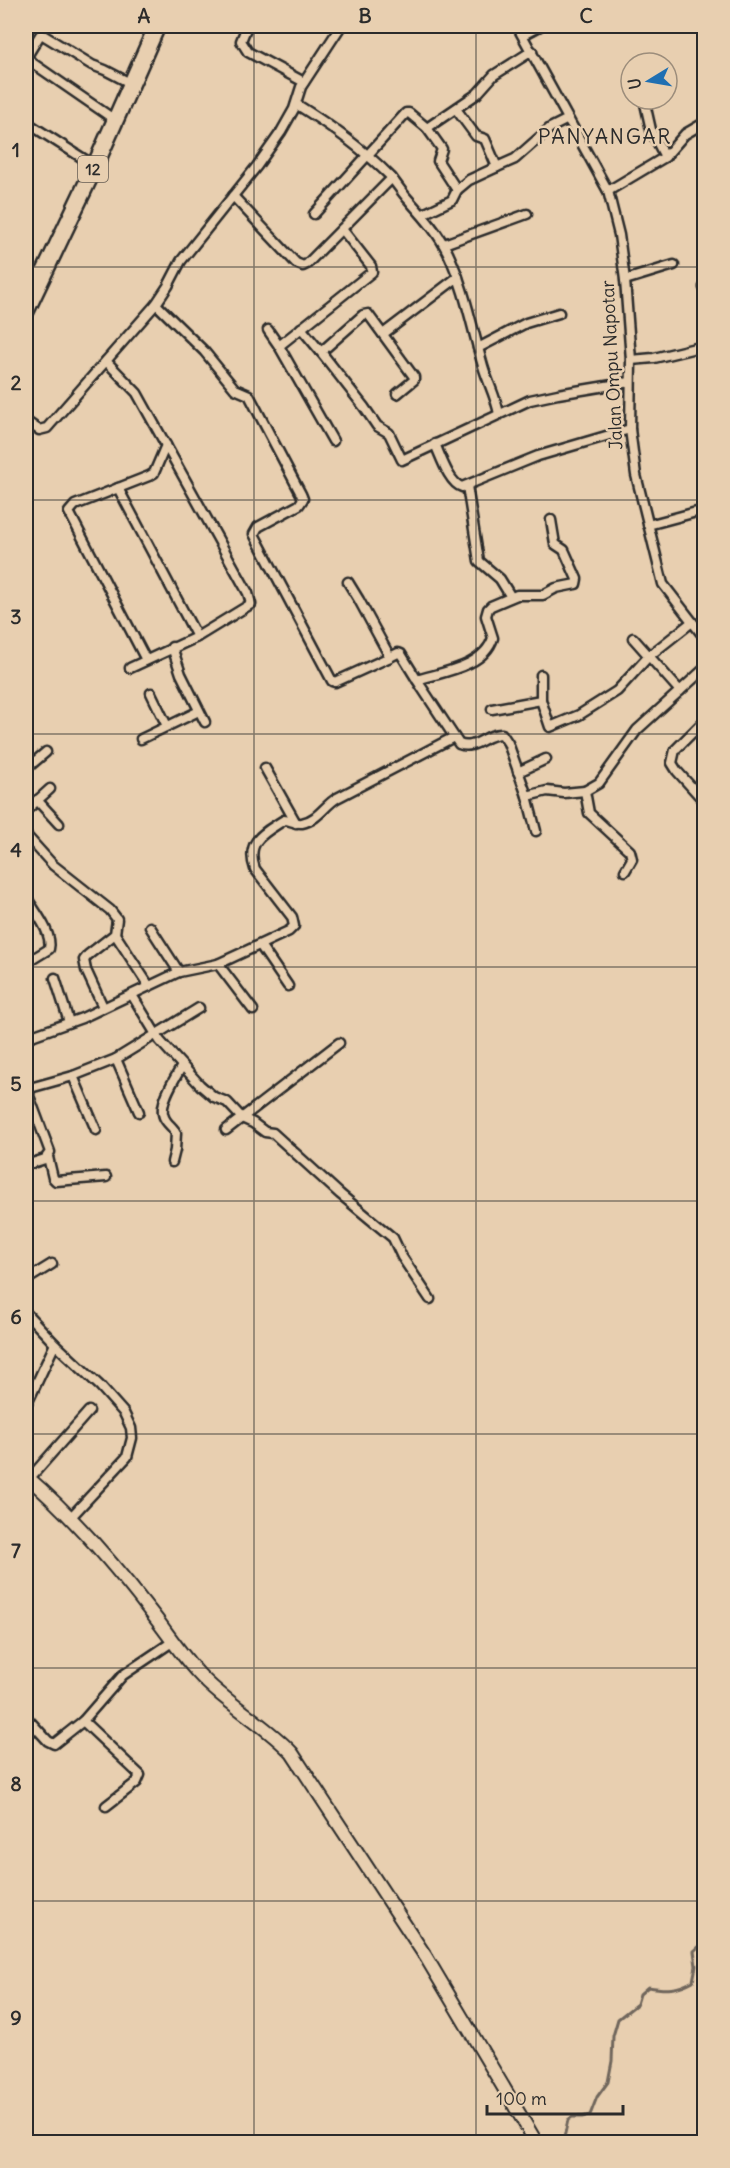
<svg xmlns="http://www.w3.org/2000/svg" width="730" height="2168" font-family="Delius,sans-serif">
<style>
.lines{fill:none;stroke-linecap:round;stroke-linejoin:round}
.stream{stroke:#6f665b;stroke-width:3}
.minor-casing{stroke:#2b2b2b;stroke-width:13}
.secondary-casing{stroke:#2b2b2b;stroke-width:16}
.trunk-casing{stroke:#2b2b2b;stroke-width:20}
.minor{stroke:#e8cfb0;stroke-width:8}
.secondary{stroke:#e8cfb0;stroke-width:12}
.trunk{stroke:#e8cfb0;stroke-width:15}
.grid{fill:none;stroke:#2b2b2b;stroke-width:1.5;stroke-opacity:0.55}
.labels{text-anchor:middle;stroke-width:5;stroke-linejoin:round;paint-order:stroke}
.shield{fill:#e8cfb0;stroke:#645c53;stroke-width:1.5}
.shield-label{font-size:16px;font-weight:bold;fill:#2b2b2b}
.street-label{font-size:18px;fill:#2b2b2b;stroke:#e8cfb0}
.quarter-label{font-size:21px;letter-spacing:1.5px;fill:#2b2b2b;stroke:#e8cfb0}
.neatline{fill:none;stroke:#2b2b2b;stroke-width:2}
.grid-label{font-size:20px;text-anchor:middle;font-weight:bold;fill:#2b2b2b}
</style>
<rect width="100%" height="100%" fill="#e8cfb0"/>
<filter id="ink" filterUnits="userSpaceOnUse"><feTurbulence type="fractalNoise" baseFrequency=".0167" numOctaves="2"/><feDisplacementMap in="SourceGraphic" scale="12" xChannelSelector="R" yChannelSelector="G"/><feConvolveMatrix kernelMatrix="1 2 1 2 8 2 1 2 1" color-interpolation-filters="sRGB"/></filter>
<g filter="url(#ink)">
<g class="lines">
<path class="stream" d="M563 2142 568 2120 572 2117H582L590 2115 597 2097 608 2082 612 2061 613 2036 618 2019 637 2004 640 1994 648 1987C666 1990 677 1990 693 1981L696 1966 694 1951 704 1942"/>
<defs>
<g id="minor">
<path d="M247 26 241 41 248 52 304 82"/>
<path d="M517 26 608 191 619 235 625 280 631 360 630 429 636 475 663 584 704 637"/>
<path d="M523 35 540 26"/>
<path d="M644 99 651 130 665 157"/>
<path d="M296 104C330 125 362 148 390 176 396 183 401 191 407 198 422 215 438 232 448 253 465 289 472 328 483 366 488 383 496 397 499 414"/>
<path d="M115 120 31 62 27 56 40 35H43L92 65 105 70 132 84"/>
<path d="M26 122 95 166"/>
<path d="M427 128 442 149 438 161 457 190"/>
<path d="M497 167 515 159 550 128 568 119"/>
<path d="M608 191 665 157 685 134 704 123"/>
<path d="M233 196 296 263 303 266 307 264 392 178"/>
<path d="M314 214 406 113H409L427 128 477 94 494 75 532 51"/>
<path d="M423 214 452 200 457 190 469 180 497 167 485 139 476 136 456 109"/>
<path d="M444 244 527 214"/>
<path d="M26 272 43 273"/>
<path d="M625 280 674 265"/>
<path d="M704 287V288"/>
<path d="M156 304 204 351 235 389 249 395 301 494 303 499 299 505 258 527 254 534 332 681 335 682 390 657"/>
<path d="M301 328 321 352"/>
<path d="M268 330 279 346"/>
<path d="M383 334 458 277"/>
<path d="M478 348 526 323 559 313"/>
<path d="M631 360 654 358 704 346"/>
<path d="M106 361 137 393 248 593 251 604 197 637 130 668"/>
<path d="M397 394 414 380V377L368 314 363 315 321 352 364 407 377 426 389 433 402 460 530 400 558 394 630 382"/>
<path d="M26 421 39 430 47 428 156 304 168 286 181 261 257 166 281 132 294 109 301 87 341 26"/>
<path d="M333 441 279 346 372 272 371 266 342 229"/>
<path d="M435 444C441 457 449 483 462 487L538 456 630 429"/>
<path d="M467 486 479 561 500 579 511 597"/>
<path d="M118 488 197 637"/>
<path d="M648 525 704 510"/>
<path d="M348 582 359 600 390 657 398 653 401 654 422 688 459 744C475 751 486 733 502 734L508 743 527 796 547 791 564 793 585 791"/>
<path d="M633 638 680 691"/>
<path d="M172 647 181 674 205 722"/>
<path d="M146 660 69 512 75 505 149 476 154 473 166 445"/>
<path d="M541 675V700L550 727 579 715 617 691 649 656 692 622"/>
<path d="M417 680C442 672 484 667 493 638L486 616 488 609 491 606 517 595H543L556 588 576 584 577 579 564 550 555 544 551 520"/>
<path d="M151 693 167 726"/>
<path d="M492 709 541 700"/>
<path d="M704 721 675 750 672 763 677 771 704 801"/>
<path d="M141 739 199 711"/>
<path d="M265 768 296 823"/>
<path d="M26 769 46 752"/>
<path d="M518 772 546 759"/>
<path d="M527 796 536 831"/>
<path d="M37 800 59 824"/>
<path d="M29 808 50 789"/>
<path d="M26 835 53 865 110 910 117 919 115 934 88 955 84 960 86 970 103 1007"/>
<path d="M625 871 632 859 630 851 589 813 585 791 599 783 637 730 704 669"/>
<path d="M150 927 179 972"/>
<path d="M115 934 149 986"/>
<path d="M260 945 288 986"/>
<path d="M26 963 49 949C53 934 36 913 28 900"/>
<path d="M218 964 253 1010"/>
<path d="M55 978 69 1022"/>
<path d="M132 995 160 1041 200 1085 214 1097 227 1102 242 1118 253 1123 265 1132 273 1133 340 1194 393 1238 402 1257 430 1299"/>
<path d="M26 1027 29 1037"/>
<path d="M26 1038 82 1018 179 972 218 964 289 931 294 926 292 917 255 869C245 841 264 833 284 820 290 820 296 824 302 823 318 820 325 805 337 798L454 737"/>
<path d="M116 1059 139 1112"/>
<path d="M73 1076 96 1130"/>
<path d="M226 1130 339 1043"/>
<path d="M48 1157 53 1178 56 1181 106 1177"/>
<path d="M172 1162 175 1150 176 1133C173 1127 166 1123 164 1117 158 1104 175 1078 182 1066"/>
<path d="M26 1165 45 1159 50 1152 29 1096 30 1088 73 1076 116 1059 199 1008"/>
<path d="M26 1280 52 1264"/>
<path d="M26 1313 55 1344 100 1386 124 1413 131 1428 132 1438 127 1457 70 1518"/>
<path d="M26 1406 55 1344"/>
<path d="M29 1479 89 1411"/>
<path d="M26 1717 48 1741 54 1744 83 1721 123 1675 172 1642"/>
<path d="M83 1721 140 1775 137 1782 106 1806"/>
</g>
<path id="secondary" d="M26 1476C72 1515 113 1563 150 1611 166 1631 180 1653 198 1673 226 1704 264 1723 292 1753L426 1957 536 2142"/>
<path id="trunk" d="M26 311 95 166 157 26"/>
</defs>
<use href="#minor" class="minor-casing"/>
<use href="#secondary" class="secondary-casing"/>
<use href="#trunk" class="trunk-casing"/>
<use href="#minor" class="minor"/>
<use href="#secondary" class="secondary"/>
<use href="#trunk" class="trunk"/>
</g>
</g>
<path class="grid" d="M254 26V2142M476 26V2142M26 267H704M26 500H704M26 734H704M26 967H704M26 1201H704M26 1434H704M26 1668H704M26 1901H704"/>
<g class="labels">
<rect class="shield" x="78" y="156" width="30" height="26" rx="4.5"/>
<g class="shield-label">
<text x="93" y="175">12</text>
</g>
<g class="street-label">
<text transform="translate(612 365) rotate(-93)" y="6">Jalan Ompu Napotar</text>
</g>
<g class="quarter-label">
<text x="605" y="144">PANYANGAR</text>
</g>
</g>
<rect width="730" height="2168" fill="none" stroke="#e8cfb0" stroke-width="66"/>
<g transform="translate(649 81) rotate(259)"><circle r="28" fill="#e8cfb0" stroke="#9c8d7b" stroke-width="1.5"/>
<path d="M0-4.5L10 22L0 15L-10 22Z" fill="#1f6fb2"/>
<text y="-9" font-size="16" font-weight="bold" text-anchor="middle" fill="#2b2b2b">U</text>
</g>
<path d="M487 2105v9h136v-9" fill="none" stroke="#2b2b2b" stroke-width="3"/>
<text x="496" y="2105" font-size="18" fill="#2b2b2b" stroke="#e8cfb0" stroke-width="4.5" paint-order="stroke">100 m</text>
<rect x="33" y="33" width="664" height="2102" class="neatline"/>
<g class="grid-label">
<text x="144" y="23">A</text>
<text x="365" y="23">B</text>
<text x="586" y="23">C</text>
<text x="16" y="157">1</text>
<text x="16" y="390">2</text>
<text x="16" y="624">3</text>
<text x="16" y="857">4</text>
<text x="16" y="1091">5</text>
<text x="16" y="1324">6</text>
<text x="16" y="1558">7</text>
<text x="16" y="1791">8</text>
<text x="16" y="2025">9</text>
</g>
</svg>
